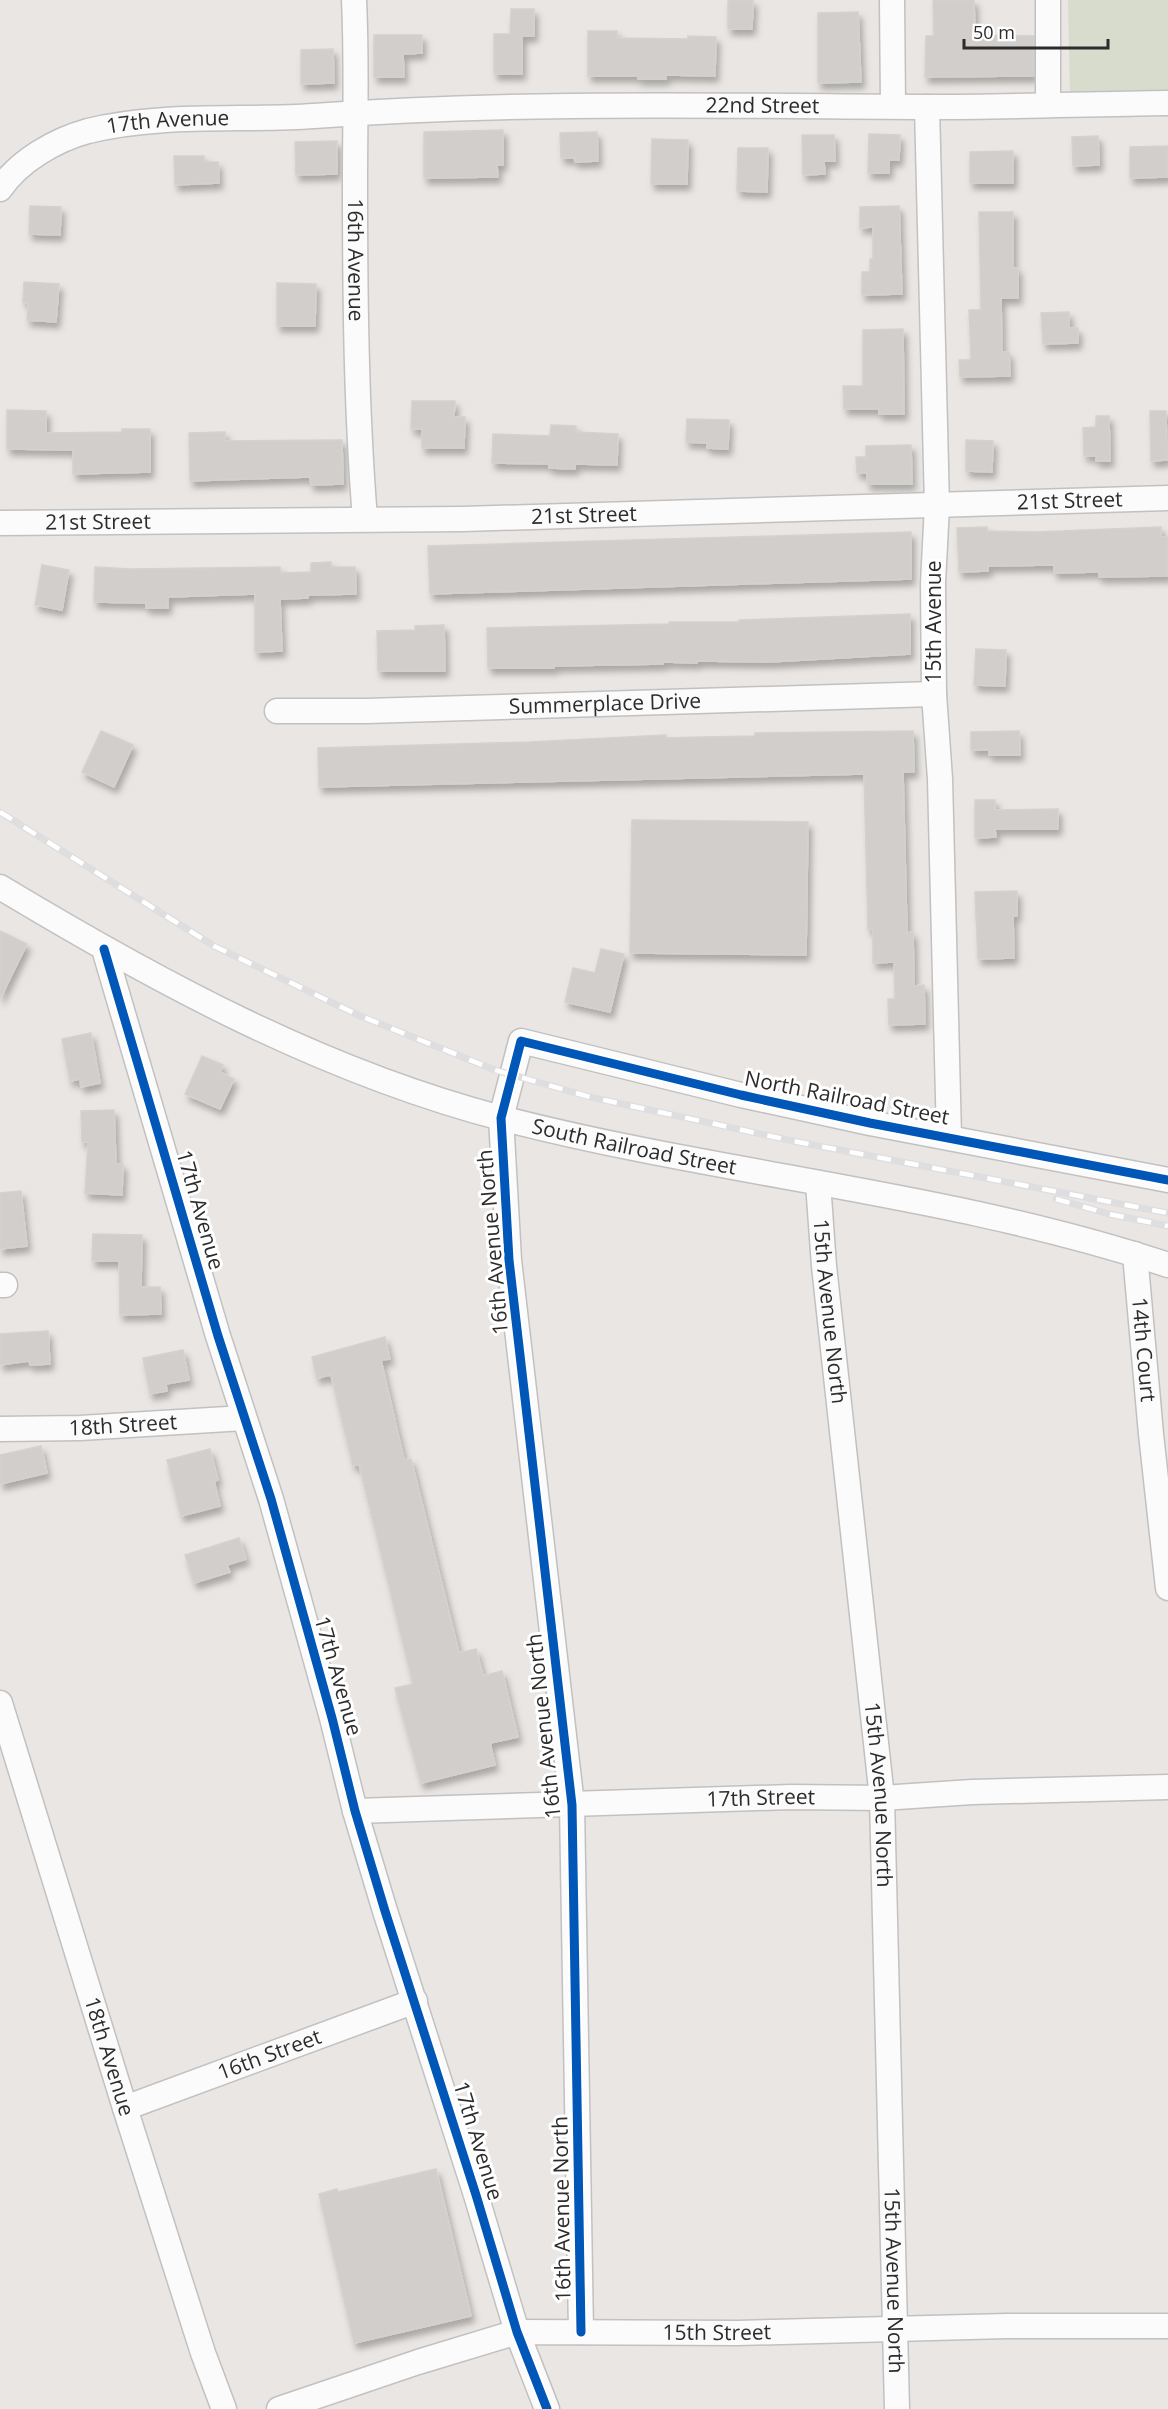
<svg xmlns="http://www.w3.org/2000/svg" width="1168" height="2409" font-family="'Open Sans',sans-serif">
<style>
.cemetery{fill:#d7dccc}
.building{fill:#d1cecc;stroke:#d4d2cf;stroke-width:1.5;filter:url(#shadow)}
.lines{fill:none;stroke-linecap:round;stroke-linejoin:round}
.minor-casing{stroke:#c2c1c1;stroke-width:27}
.minor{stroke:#fcfbfb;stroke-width:24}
.rail-casing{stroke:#dedee0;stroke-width:7}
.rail{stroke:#fff;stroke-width:4.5;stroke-dasharray:14;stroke-linecap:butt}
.cycleway-casing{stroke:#fff;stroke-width:13}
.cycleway{stroke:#0057b8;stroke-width:9}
.labels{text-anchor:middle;stroke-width:6;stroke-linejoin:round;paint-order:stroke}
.street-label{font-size:21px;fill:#2c2c2c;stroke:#fff}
</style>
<defs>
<filter id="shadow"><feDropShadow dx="3.5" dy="6" stdDeviation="3" flood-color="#0004"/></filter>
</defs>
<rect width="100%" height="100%" fill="#e9e6e3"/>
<path class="cemetery" d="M1068 0H1168V93L1070 95Z"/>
<g class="building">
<path d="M728 0H753L752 29H728Z"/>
<path d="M933 0H974L975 35 1034 36V76L925 77 926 36H934Z"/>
<path d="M511 9H534V36H522V74H494V34H510Z"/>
<path d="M858 12 861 82 818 83V13Z"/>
<path d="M588 31H617V38L688 39V36L716 37 715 76 666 75V79H638V76H588Z"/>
<path d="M374 35H422V53L403 54 404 77H374Z"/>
<path d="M333 49 334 83 301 84V50Z"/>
<path d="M503 130V165H497L498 177 424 178V132Z"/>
<path d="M597 132 598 161 575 162 574 158H561L560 133Z"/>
<path d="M869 134 900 135 899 160H889V173H868Z"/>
<path d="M802 135H834L835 161H824L825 174 803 175Z"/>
<path d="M1098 136 1099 165 1073 166 1072 137Z"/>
<path d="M652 139 688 140 687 184H651Z"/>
<path d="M337 141V174L296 175 295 142Z"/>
<path d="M1168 146V177L1130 178V147Z"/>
<path d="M738 148H768L767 192 737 191Z"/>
<path d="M1013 151V183H970V152Z"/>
<path d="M174 156H204V162H218L219 183 175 185Z"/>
<path d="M30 206 61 207 60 235 29 234Z"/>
<path d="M899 206 902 294 862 295V272H870V259H873V227L860 228V207Z"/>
<path d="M979 212H1013V268H1018V298H1001L1002 352H1009L1010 376 960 377 959 360H971L969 310H981Z"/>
<path d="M24 282 59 284 56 322 27 320 28 303 23 302Z"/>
<path d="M277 283 316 284 315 326H277Z"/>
<path d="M1069 312V328H1078V343L1043 344 1041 313Z"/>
<path d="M903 329 904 414H879V409H844L843 386H863V330Z"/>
<path d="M412 401H455L454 417H465L464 448H422V429H411Z"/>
<path d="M7 410 46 411V433L122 432V429H150V472L73 474V450L7 449Z"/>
<path d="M1150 411H1166L1167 460 1151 461Z"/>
<path d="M1096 416H1109L1110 461H1096V456H1084L1083 428 1096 427Z"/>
<path d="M687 419 729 420 728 449 707 448V443L686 442Z"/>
<path d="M551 425 576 426V432L618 434 617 465 575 464V469L549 468V464L492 463 493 434 550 436Z"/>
<path d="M225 432V441L342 440 343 484 311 485 310 477 190 481 189 433Z"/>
<path d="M966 440 993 441 992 472 966 471Z"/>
<path d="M911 445 912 484H867V473H857L856 457H866V446Z"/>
<path d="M987 527V531L1035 532 1161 527V537H1168V576L1099 577V572L1054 573V565L988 566V571L959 572 957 528Z"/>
<path d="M911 532V579L430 594 428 546Z"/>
<path d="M331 562V567H355L356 594 308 595V598L280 599 282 651 255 652V594L168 597V608H146V603L94 602 95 567 131 569 280 567V573L311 572V563Z"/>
<path d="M42 565 69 570 62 610 35 605Z"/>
<path d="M910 614V654L769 662 697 661V663L663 662V664L554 666V668H488L487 628 669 624V622H739V620Z"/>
<path d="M444 625 445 671H378L377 631 415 630V626Z"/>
<path d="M976 649 1006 650 1005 686 974 685Z"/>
<path d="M101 731 133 745 114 787 82 772Z"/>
<path d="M913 731 914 772H903L907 933 913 932 914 986 924 985 925 1024 889 1025 888 999H895L894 962 873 963V929H868L864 774 319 787 318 748 530 742 666 735V738L702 737 755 736V733Z"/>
<path d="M1019 731 1020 755H989V750H971V732Z"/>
<path d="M975 800H995V810L1058 809V829H995L996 837 975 838Z"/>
<path d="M632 820 808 822 806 955 630 953Z"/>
<path d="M1017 891V916H1013L1014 958 978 959 975 892Z"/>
<path d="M0 931 27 944 0 999Z"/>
<path d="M601 949 624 954 610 1012 565 1002 573 968 595 973Z"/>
<path d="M91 1033 100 1083 81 1087 80 1079 70 1081 62 1039Z"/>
<path d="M202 1056 223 1065 220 1072 234 1079 220 1109 185 1094Z"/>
<path d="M114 1110 116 1164H123L122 1195 85 1193 88 1142H82L81 1111Z"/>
<path d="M21 1191 27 1246 0 1249V1193Z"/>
<path d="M93 1234 142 1235 141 1287H160L161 1314 120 1315 119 1261H92Z"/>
<path d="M48 1331 50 1364 30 1365 29 1361 0 1365V1334Z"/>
<path d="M385 1337 390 1359 381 1360 404 1460 411 1459 459 1653 476 1649 483 1676 502 1671 518 1737 490 1743 495 1765 421 1783 395 1688 413 1684 359 1464 353 1466 331 1375 317 1378 312 1357Z"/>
<path d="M183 1350 189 1380 166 1384 167 1391 150 1394 143 1358Z"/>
<path d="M41 1446 47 1473 0 1484V1455Z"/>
<path d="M210 1449 218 1480 214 1481 220 1506 181 1516 167 1460Z"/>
<path d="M239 1538 246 1559 227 1565 230 1572 194 1583 185 1555Z"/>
<path d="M436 2169 471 2316 354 2343 319 2194 337 2189 338 2192Z"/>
</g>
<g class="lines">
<defs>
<g id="minor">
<path id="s1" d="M354 0C357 61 355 121 355 182 355 294 356 407 365 519"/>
<path d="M892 0 893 106"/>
<path d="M1048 0V105"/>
<path d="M927 107 937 506 933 583 934 694 940 779 949 1137"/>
<path id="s2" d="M0 189C19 161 55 140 88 131 161 113 240 121 314 116 519 101 724 106 929 107 1009 107 1088 104 1168 103"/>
<path id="s3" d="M0 523 463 519 1168 498"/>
<path id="s4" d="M277 711H366L934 694"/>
<path id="s5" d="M0 887C158 982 322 1071 501 1118 721 1175 952 1193 1168 1265"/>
<path d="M104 949 218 1336 271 1499 332 1718 355 1811 385 1911 476 2195 517 2332 547 2409"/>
<path id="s6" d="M818 1183 824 1266 882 1798 897 2409"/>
<path id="s7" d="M1135 1254 1151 1434 1168 1588"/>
<path d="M0 1285H5"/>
<path id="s8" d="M0 1429 80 1428 244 1418"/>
<path id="s9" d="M0 1703 125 2108 203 2353 224 2409"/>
<path id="s10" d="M355 1811 791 1797 882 1798 972 1792 1168 1787"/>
<path id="s11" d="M125 2108 415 2001"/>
<path d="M581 2332 572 1805 509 1260 501 1118 521 1041 741 1095 870 1123 1168 1180"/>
<path id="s12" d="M279 2409 418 2362 517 2332 738 2333 1007 2326H1168"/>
</g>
</defs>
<use href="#minor" class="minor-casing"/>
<use href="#minor" class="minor"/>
<defs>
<g id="rail">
<path d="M0 812 214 946 358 1015 495 1070 590 1097 793 1141 1168 1213"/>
<path d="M1056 1199 1109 1214 1168 1226"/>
</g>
</defs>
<use href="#rail" class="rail-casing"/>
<use href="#rail" class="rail"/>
<defs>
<g id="cycleway">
<path d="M104 949 218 1336 271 1499 332 1718 355 1811 385 1911 476 2195 517 2332 547 2409"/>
<path d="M581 2332 572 1805 509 1260 501 1118 521 1041 741 1095 870 1123 1168 1180"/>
</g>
</defs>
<use href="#cycleway" class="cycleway-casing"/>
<use href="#cycleway" class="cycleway"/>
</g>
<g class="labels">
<g class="street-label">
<text dy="7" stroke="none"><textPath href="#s2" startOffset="783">22nd Street</textPath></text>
<text dy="7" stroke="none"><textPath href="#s2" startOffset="188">17th Avenue</textPath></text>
<text dy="7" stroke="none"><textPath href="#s1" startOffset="260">16th Avenue</textPath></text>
<text dy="7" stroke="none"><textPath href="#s3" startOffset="1070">21st Street</textPath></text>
<text dy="7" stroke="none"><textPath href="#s3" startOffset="584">21st Street</textPath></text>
<text dy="7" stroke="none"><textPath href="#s3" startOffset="98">21st Street</textPath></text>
<text transform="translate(934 622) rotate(-90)" y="7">15th Avenue</text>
<text dy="7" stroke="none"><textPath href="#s4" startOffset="328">Summerplace Drive</textPath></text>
<text transform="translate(847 1098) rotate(11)" y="7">North Railroad Street</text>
<text dy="7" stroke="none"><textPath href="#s5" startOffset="690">South Railroad Street</textPath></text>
<text transform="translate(200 1210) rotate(74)" y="7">17th Avenue</text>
<text transform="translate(493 1242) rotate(-95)" y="7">16th Avenue North</text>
<text dy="7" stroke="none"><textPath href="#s6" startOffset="129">15th Avenue North</textPath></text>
<text dy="7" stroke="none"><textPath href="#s7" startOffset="96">14th Court</textPath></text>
<text dy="7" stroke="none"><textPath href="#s8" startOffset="123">18th Street</textPath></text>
<text transform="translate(338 1676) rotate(74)" y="7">17th Avenue</text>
<text transform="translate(544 1726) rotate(-96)" y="7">16th Avenue North</text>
<text dy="7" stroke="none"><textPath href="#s6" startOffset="615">15th Avenue North</textPath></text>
<text dy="7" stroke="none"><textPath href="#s10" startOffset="406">17th Street</textPath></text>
<text dy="7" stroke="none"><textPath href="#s11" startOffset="154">16th Street</textPath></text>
<text dy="7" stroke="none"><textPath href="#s9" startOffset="370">18th Avenue</textPath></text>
<text transform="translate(478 2141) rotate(73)" y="7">17th Avenue</text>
<text transform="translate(562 2209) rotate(-91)" y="7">16th Avenue North</text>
<text dy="7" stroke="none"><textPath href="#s6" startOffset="1101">15th Avenue North</textPath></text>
<text dy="7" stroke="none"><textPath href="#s12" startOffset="450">15th Street</textPath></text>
</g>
</g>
<path d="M964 39v9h144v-9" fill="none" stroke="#2c2c2c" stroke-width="3"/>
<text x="973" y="39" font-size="18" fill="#2c2c2c" stroke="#ffffff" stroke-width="4.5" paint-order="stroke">50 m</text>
</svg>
